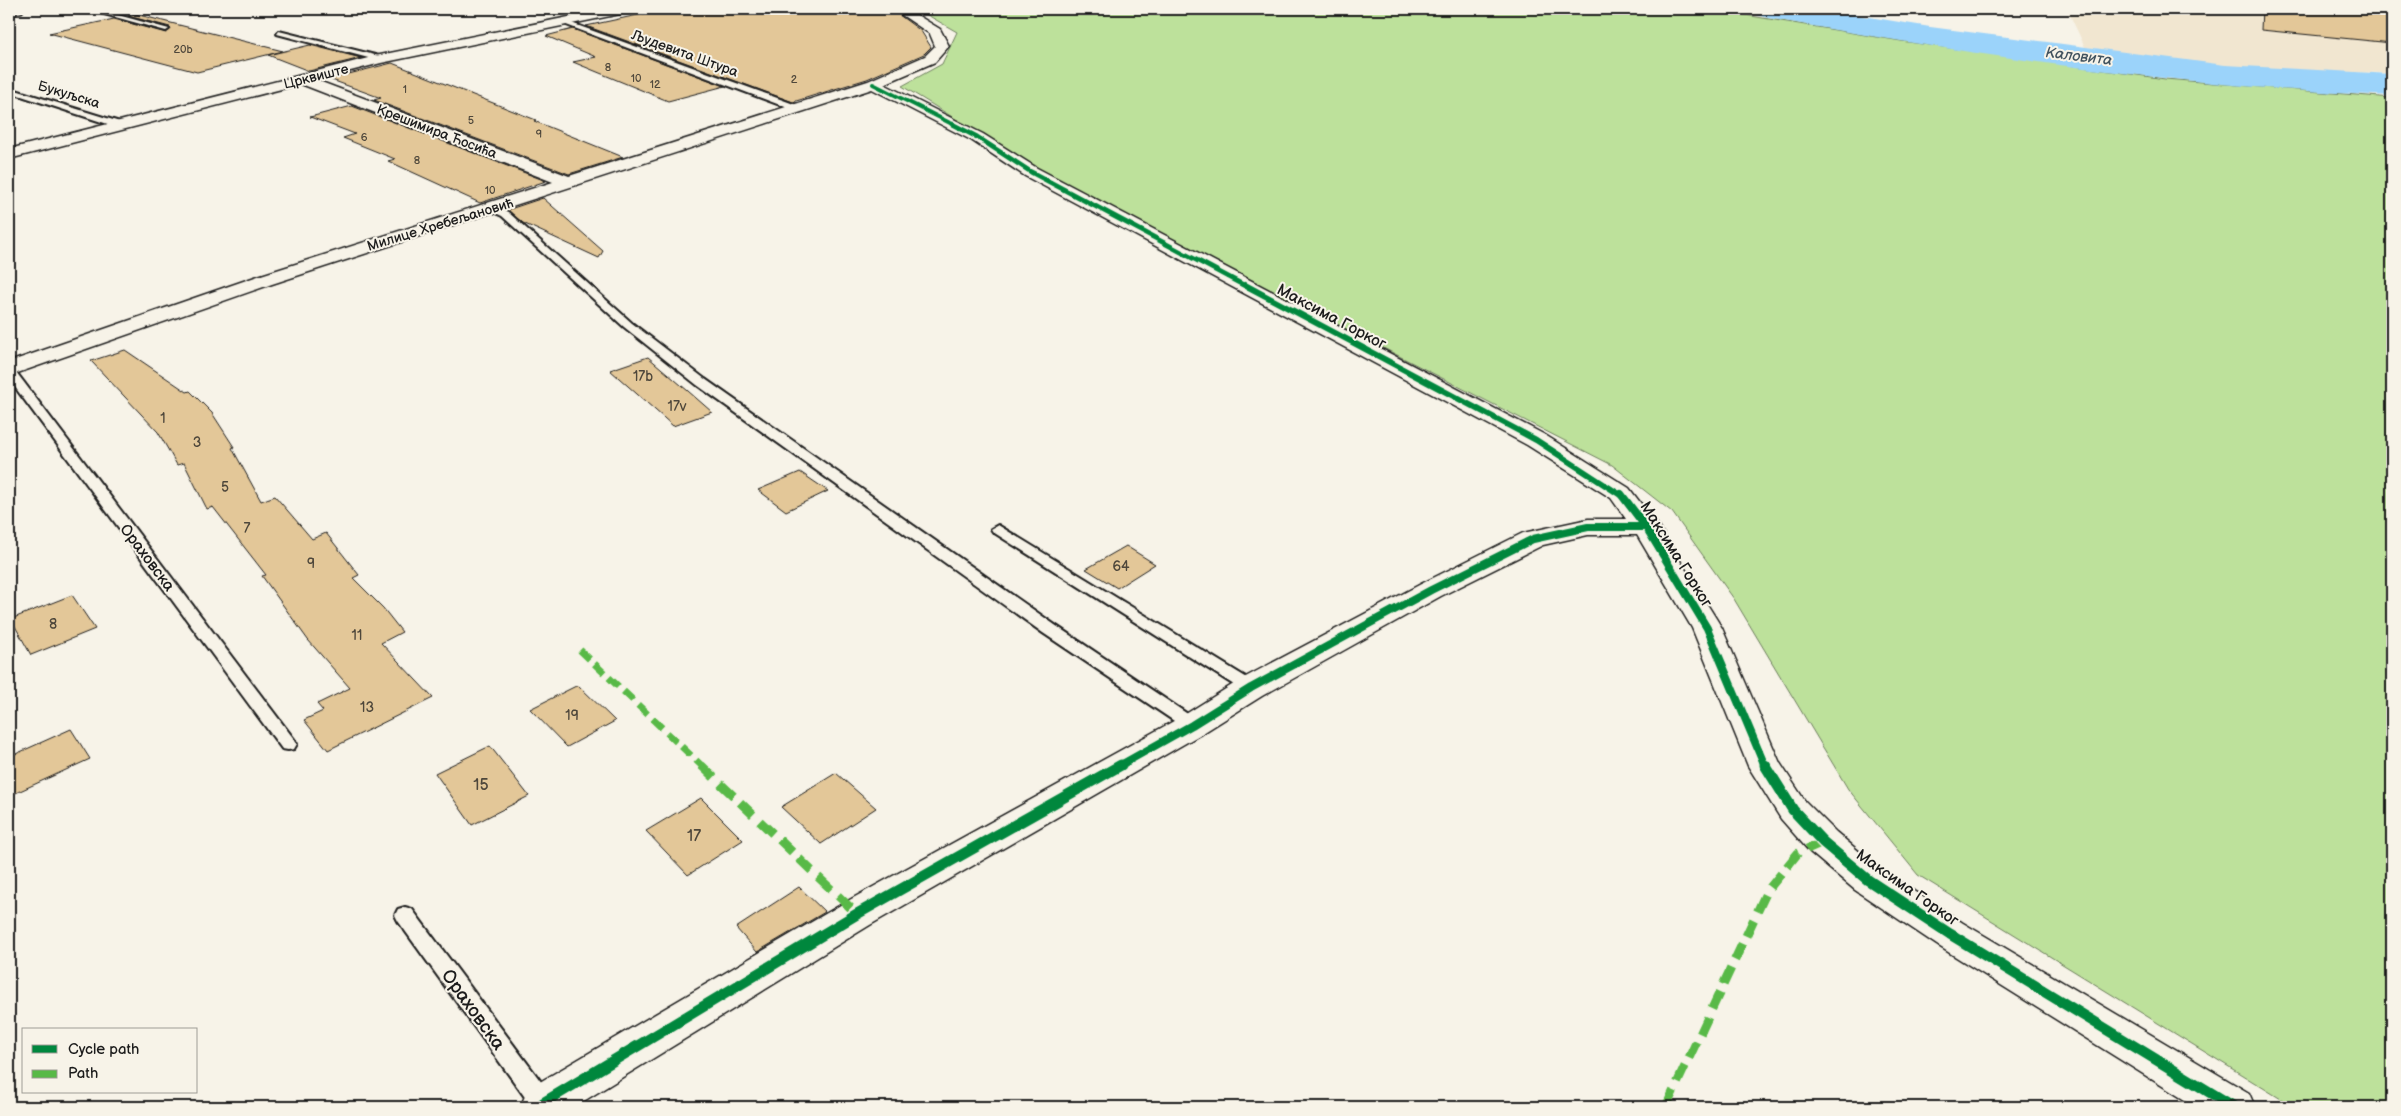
<svg xmlns="http://www.w3.org/2000/svg" width="2401" height="1116" font-family="'Balsamiq Sans',sans-serif">
<style>
.built{fill:#f1e6d0}
.green{fill:#bde19b;stroke:#6c7e5c}
.lines{fill:none;stroke-linecap:round;stroke-linejoin:round}
.river{fill:#9bd3fa;fill-rule:evenodd}
.building{fill:#e3c798;stroke:#1c1c1c}
.lane-casing{stroke:#1c1c1c;stroke-width:4}
.street-casing{stroke:#1c1c1c;stroke-width:3}
.lane{fill:#f7f3e8;fill-rule:evenodd}
.street{fill:#f7f3e8;fill-rule:evenodd}
.quiet-far1{stroke:#58b947;stroke-width:7;stroke-dasharray:13 7;stroke-linecap:butt}
.quiet{stroke:#58b947;stroke-width:9;stroke-dasharray:18 9;stroke-linecap:butt}
.cycleway-far4-casing{stroke:#f7f3e8;stroke-width:5}
.cycleway-far3-casing{stroke:#f7f3e8;stroke-width:7}
.cycleway-far2-casing{stroke:#f7f3e8;stroke-width:9}
.cycleway-far1-casing{stroke:#f7f3e8;stroke-width:11}
.cycleway-casing{stroke:#f7f3e8;stroke-width:14}
.cycleway-far4{stroke:#00873e;stroke-width:4}
.cycleway-far3{stroke:#00873e;stroke-width:5}
.cycleway-far2{stroke:#00873e;stroke-width:6}
.cycleway-far1{stroke:#00873e;stroke-width:8}
.cycleway{stroke:#00873e;stroke-width:11}
.labels{text-anchor:middle;stroke-width:4;stroke-linejoin:round;paint-order:stroke}
.far-number-label{font-size:11px;fill:#4e473b}
.far-street-label{font-size:14px;fill:#1c1c1c;stroke:#f7f3e8}
.number-label{font-size:14px;fill:#4e473b}
.far-water-label{font-size:15px;font-style:italic;fill:#42535f;stroke:#f7f3e8}
.street-label{font-size:16px;fill:#1c1c1c;stroke:#f7f3e8}
.near-number-label{font-size:16px;fill:#4e473b}
.near-street-label{font-size:19px;fill:#1c1c1c;stroke:#f7f3e8}
</style>
<rect width="100%" height="100%" fill="#f7f3e8"/>
<filter id="ink" filterUnits="userSpaceOnUse"><feTurbulence type="fractalNoise" baseFrequency=".02" numOctaves="2"/><feDisplacementMap in="SourceGraphic" scale="10" xChannelSelector="R" yChannelSelector="G"/><feConvolveMatrix kernelMatrix="1 2 1 2 8 2 1 2 1" color-interpolation-filters="sRGB"/></filter>
<g filter="url(#ink)">
<path class="built" d="M2067 9H2392V73L2273 71 2174 60 2085 47Z"/>
<path class="green" d="M917 9H1709L1901 41 2165 79 2392 98V1107H2294L1918 875 1848 789 1734 599 1672 512 1612 465 1053 179 902 86 942 64 957 32Z"/>
<g class="lines">
<path class="river" d="M1753 9H1820L1930 27 2225 65 2392 74V96C2183 87 1974 55 1768 18L1757 15Z"/>
</g>
<g class="building">
<path d="M666 9H891L921 31 931 47 924 54 867 79 793 102 586 26Z"/>
<path d="M2262 9H2392V43L2261 30Z"/>
<path d="M135 14 283 51 197 72 49 33 114 19 166 33 171 29 170 27 128 16Z"/>
<path d="M573 29 725 86 668 101 573 62 596 57 546 36Z"/>
<path d="M310 45 361 58 309 71 268 55Z"/>
<path d="M392 63 536 120 534 121 623 157 569 174 374 100 381 98 329 79Z"/>
<path d="M352 106 546 181 480 203 388 161 395 159 343 138 355 134 310 117Z"/>
<path d="M543 198 603 251 599 258 523 223 507 210Z"/>
<path d="M125 350 187 392 190 391 212 413 234 447 232 448 261 501 275 496 312 539 326 533 359 575 353 578 383 608 402 632 381 643 433 698 328 750 304 720 323 711 317 704 350 688 308 640 262 576 266 575 213 507 207 509 184 463 177 465 158 432 91 361Z"/>
<path d="M648 357 688 391 712 412 673 426 610 370Z"/>
<path d="M800 472 828 491 786 511 758 490Z"/>
<path d="M1126 546 1155 564 1117 588 1086 569Z"/>
<path d="M72 595 95 629 31 655 11 619Z"/>
<path d="M578 685 615 721 567 747 530 709Z"/>
<path d="M71 729 90 759 9 796V757Z"/>
<path d="M490 746 529 796 472 825 435 773Z"/>
<path d="M836 773 876 808 821 844 781 807Z"/>
<path d="M701 798 743 840 688 875 646 831Z"/>
<path d="M799 887 825 912 757 952 736 928Z"/>
</g>
<g class="lines">
<defs>
<g id="lane">
<path d="M86 9H96L169 29 166 31Z"/>
<path d="M568 9H579L600 15 597 17Z"/>
<path d="M563 20 802 107 803 109 796 111 561 23Z"/>
<path d="M279 31 383 57 384 59 380 61 277 34Z"/>
<path d="M9 88 123 123 124 125 117 127 9 92Z"/>
<path d="M492 205 508 212 632 323 705 379 1055 625 1198 721 1201 725 1198 729 1192 731 1186 729 1043 633 697 385 624 327 502 216 489 210V206Z"/>
<path d="M9 367 13 368 294 739 297 744 294 749 288 750 282 749 9 379Z"/>
<path d="M998 525 1257 684 1259 688 1257 692 1251 694 1245 692 993 532 991 529Z"/>
<path d="M405 907 412 909 551 1095 555 1103 553 1107H532L398 921 395 915 398 909Z"/>
</g>
<g id="street">
<path d="M9 9H24L22 12 9 15Z"/>
<path d="M608 9H631L625 13 381 63 316 80 569 176 868 81 925 56 935 46 930 34 893 9H907L940 29 949 46 935 62 884 84 983 134 1037 168 1545 435 1629 488 1659 527 1722 628 1780 763 1805 801 1836 832 1881 870 1963 923 2249 1093 2255 1107H2196L1937 945 1855 890 1810 852 1781 819 1748 766 1692 628 1637 535H1588L1543 545 1441 596 1262 696 1203 733 870 925 574 1107H523L522 1103 528 1089 844 903 1181 717 1240 680 1421 584 1523 533 1588 519H1626L1611 498 1527 445 1025 176 971 140 872 89 272 284 9 376V362L258 276 553 182 301 84 9 159V149L380 55Z"/>
</g>
</defs>
<use href="#lane" class="lane-casing"/>
<use href="#street" class="street-casing"/>
<use href="#lane" class="lane"/>
<use href="#street" class="street"/>
<path class="quiet-far1" d="M580 650 702 766"/>
<g class="quiet">
<path d="M701 765 857 914"/>
<path d="M1666 1107 1767 891 1798 853 1823 842"/>
</g>
<defs>
<path id="cycleway-far4" d="M873 84 954 125"/>
<path id="cycleway-far3" d="M952 124 977 137 1031 172 1247 287"/>
<path id="cycleway-far2" d="M1245 285 1536 440 1622 496"/>
<g id="cycleway-far1">
<path d="M1621 494 1646 527 1707 628 1765 766"/>
<path d="M1119 766 1192 725 1251 688 1431 590 1533 539 1588 527H1646"/>
</g>
<g id="cycleway">
<path d="M1765 765 1793 810 1823 842 1868 880 1950 934 2234 1107"/>
<path d="M543 1103 857 914 1121 765"/>
</g>
</defs>
<use href="#cycleway-far4" class="cycleway-far4-casing"/>
<use href="#cycleway-far3" class="cycleway-far3-casing"/>
<use href="#cycleway-far2" class="cycleway-far2-casing"/>
<use href="#cycleway-far1" class="cycleway-far1-casing"/>
<use href="#cycleway" class="cycleway-casing"/>
<use href="#cycleway-far4" class="cycleway-far4"/>
<use href="#cycleway-far3" class="cycleway-far3"/>
<use href="#cycleway-far2" class="cycleway-far2"/>
<use href="#cycleway-far1" class="cycleway-far1"/>
<use href="#cycleway" class="cycleway"/>
</g>
</g>
<g class="labels">
<g class="far-number-label">
<text x="183" y="53">20b</text>
<text x="608" y="71">8</text>
<text x="636" y="82">10</text>
<text x="794" y="83">2</text>
<text x="655" y="88">12</text>
<text x="405" y="93">1</text>
<text x="471" y="124">5</text>
<text x="539" y="138">9</text>
<text x="364" y="141">6</text>
<text x="417" y="164">8</text>
<text x="490" y="194">10</text>
</g>
<g class="far-street-label">
<text transform="translate(685 53) rotate(20)" y="5">Људевита Штура</text>
<text transform="translate(316 76) rotate(-14)" y="5">Црквиште</text>
<text transform="translate(69 94) rotate(17)" y="5">Букуљска</text>
<text transform="translate(437 131) rotate(21)" y="5">Крешимира Ћосића</text>
<text transform="translate(440 224) rotate(-17)" y="5">Милице Хребељановић</text>
</g>
<g class="number-label">
<text x="643" y="381">17b</text>
<text x="677" y="411">17v</text>
<text x="163" y="423">1</text>
<text x="197" y="447">3</text>
<text x="225" y="492">5</text>
<text x="247" y="533">7</text>
<text x="311" y="568">9</text>
<text x="1121" y="571">64</text>
<text x="53" y="629">8</text>
<text x="357" y="640">11</text>
<text x="367" y="712">13</text>
<text x="572" y="720">19</text>
</g>
<g class="far-water-label">
<text transform="translate(2079 56) rotate(7)" y="5">Каловита</text>
</g>
<g class="street-label">
<text transform="translate(1332 316) rotate(28)" y="6">Максима Горког</text>
<text transform="translate(1677 554) rotate(58)" y="6">Максима Горког</text>
<text transform="translate(148 557) rotate(53)" y="6">Ораховска</text>
<text transform="translate(1908 887) rotate(35)" y="6">Максима Горког</text>
</g>
<g class="near-number-label">
<text x="481" y="790">15</text>
<text x="694" y="841">17</text>
</g>
<g class="near-street-label">
<text transform="translate(474 1009) rotate(54)" y="7">Ораховска</text>
</g>
</g>
<rect width="2401" height="1116" fill="none" stroke="#f7f3e8" stroke-width="30"/>
<rect x="15" y="15" width="2371" height="1086" fill="none" stroke="#1c1c1c" stroke-width="2" filter="url(#ink)"/>
<rect x="22" y="1028" width="175" height="65" fill="#f7f3e8" stroke="#9f9d96"/>
<rect x="32" y="1045" width="25" height="8" fill="#00873e" stroke="#9f9d96"/>
<text x="68" y="1054" font-size="15" fill="#1c1c1c">Cycle path</text>
<rect x="32" y="1070" width="25" height="8" fill="#58b947" stroke="#9f9d96"/>
<text x="68" y="1078" font-size="15" fill="#1c1c1c">Path</text>
</svg>
